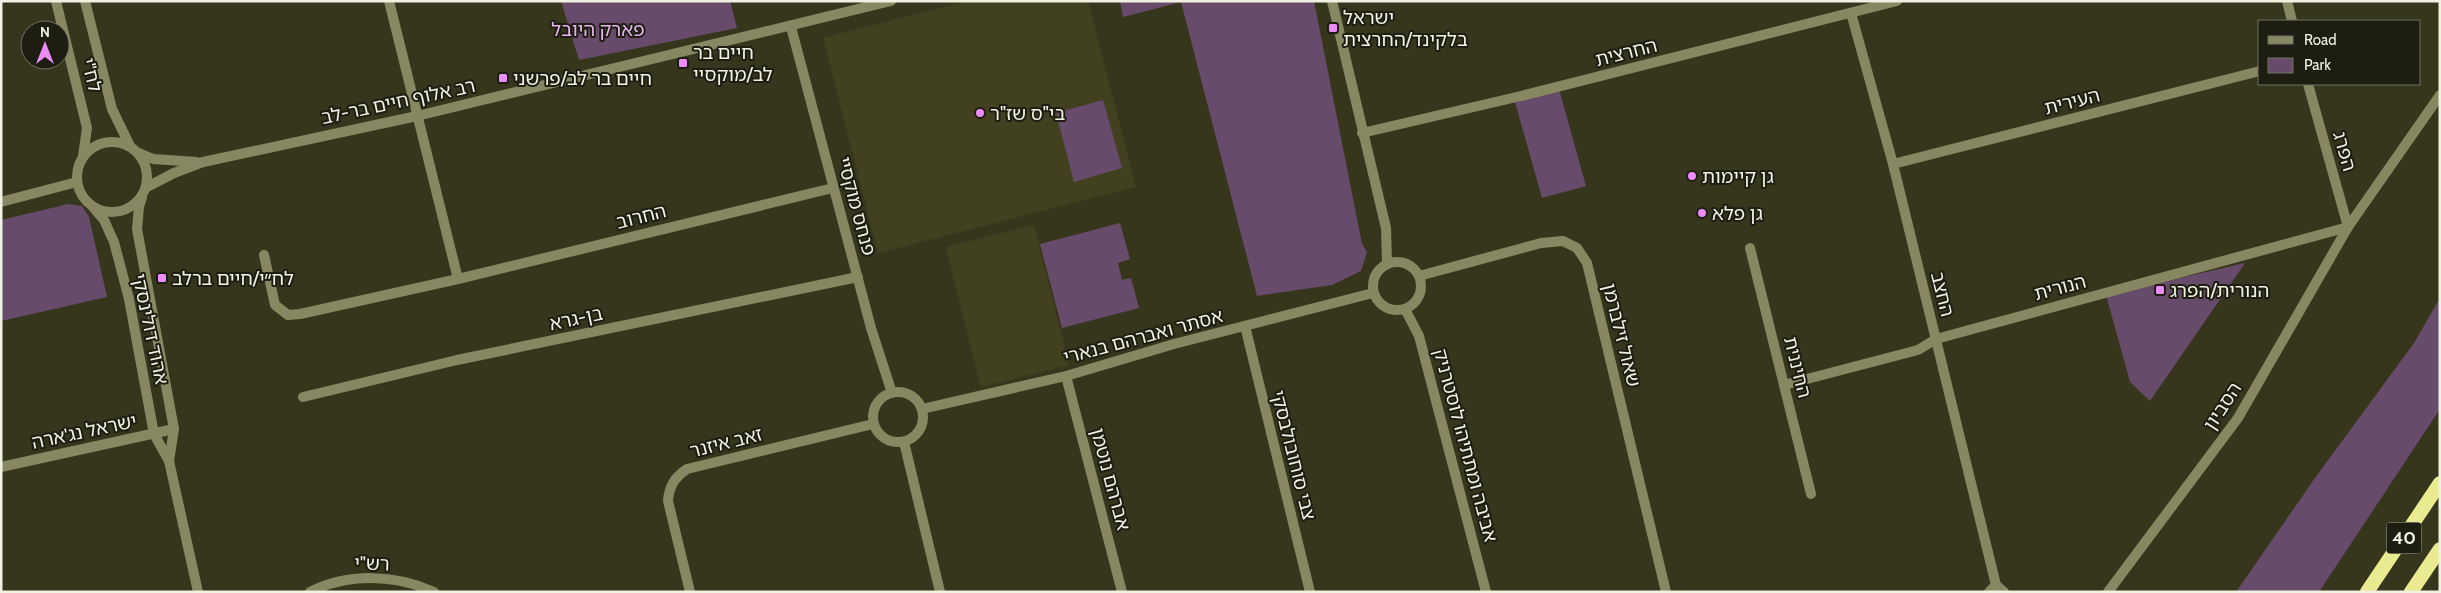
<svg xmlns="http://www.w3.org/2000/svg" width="2441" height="593" font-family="Cabin,'Noto Sans Hebrew',sans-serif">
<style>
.built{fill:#41401f}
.green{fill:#664c6a}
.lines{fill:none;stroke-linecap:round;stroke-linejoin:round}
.minor{stroke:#878861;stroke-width:10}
.tertiary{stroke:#878861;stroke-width:10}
.trunk{stroke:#eaeb90;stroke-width:14}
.poi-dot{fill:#ec8cfb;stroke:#1d1d12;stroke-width:2}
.labels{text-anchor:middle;stroke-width:4;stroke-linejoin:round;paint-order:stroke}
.shield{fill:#1d1d12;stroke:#b1b1a3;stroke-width:1}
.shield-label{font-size:18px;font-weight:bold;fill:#f0f1e1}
.poi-label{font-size:19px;fill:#f0f1e1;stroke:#1d1d12;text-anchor:start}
.park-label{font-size:19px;fill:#e4b3eb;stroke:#1d1d12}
.street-label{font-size:19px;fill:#f0f1e1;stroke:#1d1d12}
</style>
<rect width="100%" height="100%" fill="#36361d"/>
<g class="built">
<path d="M967 1H1088L1136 187 878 253 823 38Z"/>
<path d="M1034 225 1069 365 981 387 946 247Z"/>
</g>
<g class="green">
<path d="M561 1H730L737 28 579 60Z"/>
<path d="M1120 1H1314L1362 244 1367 252 1361 271 1332 285 1257 296 1181 2 1123 17Z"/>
<path d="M1559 89 1586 186 1542 198 1515 102Z"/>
<path d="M1103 100 1122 168 1074 182 1056 113Z"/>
<path d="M68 204 82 206 89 217 107 297 1 321V220Z"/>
<path d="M1120 223 1130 259 1118 263 1122 280 1131 278 1139 308 1062 328 1040 244Z"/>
<path d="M2245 263 2150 401 2130 382 2106 295Z"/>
<path d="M2440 298V409L2319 592H2236L2315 478 2414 343Z"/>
</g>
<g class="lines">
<g class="minor">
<path d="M389 1 458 279"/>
<path d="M1332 1 1386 228 1387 263"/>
<path d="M2287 1 2292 21"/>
<path d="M1851 13 1893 164 1996 585 1989 592"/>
<path d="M791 27 871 328 892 393"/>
<path d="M2308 84 2348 227"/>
<path d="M1362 133 1521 96 1897 1"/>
<path d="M139 153 153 159 197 162"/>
<path d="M1893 164 2260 71"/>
<path d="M147 187 174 173 203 162 417 116 891 1"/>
<path d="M1 202 77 182"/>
<path d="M1750 248 1811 494"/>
<path d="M264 255 275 305 288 315 300 314 458 279 833 188"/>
<circle cx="1397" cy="286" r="24"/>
<path d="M1419 276 1541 243 1563 241 1577 248 1587 263 1666 592"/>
<path d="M1405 309 1419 336 1486 592"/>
<path d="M1245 326 1310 592"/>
<path d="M1066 376 1122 592"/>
<path d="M1784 385 1918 350 1936 339 2348 227"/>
<circle cx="898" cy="417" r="25"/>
<path d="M303 397 457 360 858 277"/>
<path d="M922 409 1066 376 1174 344 1373 293"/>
<path d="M904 442 940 592"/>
<path d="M1 467 174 429"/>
<path d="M1996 585 2004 592"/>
<path d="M310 592C348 573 395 574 434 592"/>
<path d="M690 592 668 501C669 486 675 477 687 469L873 424"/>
<path d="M2108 592 2238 418 2348 227 2440 95"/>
</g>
<g class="tertiary">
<path d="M56 1 87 128 83 156"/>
<path d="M85 1 112 109 130 146"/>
<circle cx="112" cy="177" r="35"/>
<path d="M142 197 139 207 137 229 174 429 169 461"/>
<path d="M93 207 104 220 114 242 129 299 154 434 169 461 198 592"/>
</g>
<g class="trunk">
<path d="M2367 592 2440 483"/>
<path d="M2411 592 2440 549"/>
</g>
</g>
<g class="poi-dot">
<rect x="1328" y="23" width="10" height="10" rx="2.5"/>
<rect x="678" y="58" width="10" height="10" rx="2.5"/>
<rect x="498" y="73" width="10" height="10" rx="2.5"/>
<circle cx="980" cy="113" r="5"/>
<circle cx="1692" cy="176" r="5"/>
<circle cx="1702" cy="213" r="5"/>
<rect x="157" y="273" width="10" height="10" rx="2.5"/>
<rect x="2155" y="285" width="10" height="10" rx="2.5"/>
</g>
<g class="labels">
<rect class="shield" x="2386.5" y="522.5" width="35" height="31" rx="4"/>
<g class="shield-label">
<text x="2404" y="544">40</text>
</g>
<g class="poi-label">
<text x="1343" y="24">ישראל<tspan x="1343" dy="22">בלקינד/החרצית</tspan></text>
<text x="693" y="59">חיים בר<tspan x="693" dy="22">לב/מוקסיי</tspan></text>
<text x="513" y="85">חיים בר לב/פרשני</text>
<text x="990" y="120">בי"ס שז"ר</text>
<text x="1702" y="183">גן קיימות</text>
<text x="1712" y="220">גן פלא</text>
<text x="172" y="285">לח״י/חיים ברלב</text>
<text x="2170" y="297">הנורית/הפרג</text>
</g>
<g class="park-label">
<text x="598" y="36">פארק היובל</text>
</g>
<g class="street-label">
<text transform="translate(1626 52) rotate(-14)" y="7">החרצית</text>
<text transform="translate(92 75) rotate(76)" y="7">לח"י</text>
<text transform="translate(398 101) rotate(-12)" y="7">רב אלוף חיים בר-לב</text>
<text transform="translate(2072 101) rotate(-14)" y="7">העירית</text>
<text transform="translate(2345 151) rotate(74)" y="7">הפרג</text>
<text transform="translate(857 206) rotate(75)" y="7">פנחס מוקסיי</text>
<text transform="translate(641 216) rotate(-14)" y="7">החרוב</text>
<text transform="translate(2060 287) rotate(-15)" y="7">הנורית</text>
<text transform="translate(1943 294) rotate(76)" y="7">החצב</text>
<text transform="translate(576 318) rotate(-12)" y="7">בן-גרא</text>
<text transform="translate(151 329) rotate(78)" y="7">אהוד דולינסקי</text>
<text transform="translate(1622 335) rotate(76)" y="7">שאול זילברמן</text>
<text transform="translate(1143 336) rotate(-15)" y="7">אסתר ואברהם בנארי</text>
<text transform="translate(1798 367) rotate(76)" y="7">החיננית</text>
<text transform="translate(2222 406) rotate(-57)" y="7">הסביון</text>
<text transform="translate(84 431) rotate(-12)" y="7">ישראל נג'ארה</text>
<text transform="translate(726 442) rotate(-14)" y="7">זאב איזנר</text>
<text transform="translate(1466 445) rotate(75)" y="7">אביבה ומתתיהו לוסטרניק</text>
<text transform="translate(1294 455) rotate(76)" y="7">צבי סוחובולבסקי</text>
<text transform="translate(1111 479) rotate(75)" y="7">אברהם נוטמן</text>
<text transform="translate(372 563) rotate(2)" y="7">רש"י</text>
</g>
</g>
<rect width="2441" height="593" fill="none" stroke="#f0f1e1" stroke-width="5"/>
<rect x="2258" y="20" width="162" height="65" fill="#1d1d12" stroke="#717265"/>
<rect x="2268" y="36" width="25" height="8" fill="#878861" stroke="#717265"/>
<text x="2304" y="45" font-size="15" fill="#f0f1e1">Road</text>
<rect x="2268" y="58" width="25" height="15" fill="#664c6a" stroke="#717265"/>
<text x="2304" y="70" font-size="15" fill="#f0f1e1">Park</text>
<g transform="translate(45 45)"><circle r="24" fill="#1d1d12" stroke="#717265"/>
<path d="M0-4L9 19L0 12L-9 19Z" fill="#ec8cfb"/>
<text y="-8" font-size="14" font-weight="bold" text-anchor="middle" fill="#f0f1e1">N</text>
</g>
</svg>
